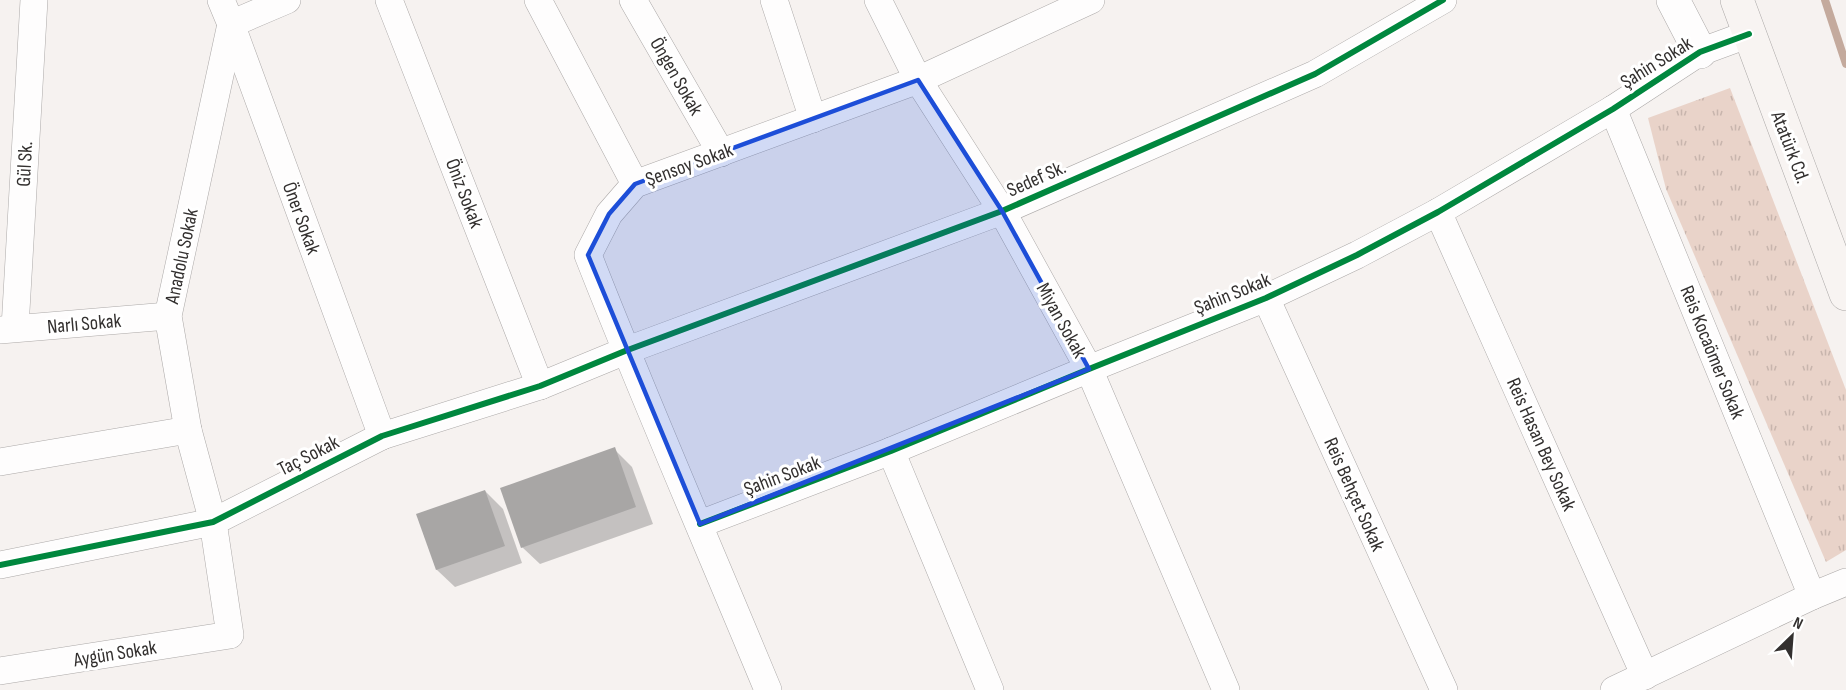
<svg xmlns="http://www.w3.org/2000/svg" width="1846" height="690" font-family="'Sofia Sans Condensed',sans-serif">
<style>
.park{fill:url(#park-tufts)}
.shadow{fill:#0003}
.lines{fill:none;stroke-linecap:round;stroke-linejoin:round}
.stream{stroke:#c4aa9d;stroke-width:8}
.building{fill:#a8a6a5}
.minor-casing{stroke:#aca9a8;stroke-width:28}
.tertiary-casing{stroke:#aca9a8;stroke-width:34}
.secondary-casing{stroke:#aca9a8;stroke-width:34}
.minor{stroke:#fefdfd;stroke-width:27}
.tertiary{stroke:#fefdfd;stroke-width:33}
.secondary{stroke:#f8f4f2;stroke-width:33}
.cycleway-casing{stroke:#fff;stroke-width:10}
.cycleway{stroke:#00873e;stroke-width:6}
.marked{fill:#1d4ed8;fill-opacity:0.2;stroke:#1d4ed8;stroke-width:4.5;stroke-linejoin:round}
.labels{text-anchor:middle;stroke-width:6;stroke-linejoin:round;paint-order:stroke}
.street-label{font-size:20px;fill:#33302f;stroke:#fff}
</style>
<defs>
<pattern id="park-tufts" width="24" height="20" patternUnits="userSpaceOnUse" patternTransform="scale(1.5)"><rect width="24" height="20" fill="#e9d3c9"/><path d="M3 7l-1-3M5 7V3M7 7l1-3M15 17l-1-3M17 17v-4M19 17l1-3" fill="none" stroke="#c8b5ad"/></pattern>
</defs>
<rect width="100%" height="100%" fill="#f6f2f0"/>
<path class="park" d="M1730 88 1846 390V550L1826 562 1666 189 1648 118Z"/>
<g class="shadow">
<path d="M614 449 632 467 653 524 540 564 522 547Z"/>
<path d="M485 491 503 509 522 563 455 587 437 570 418 515Z"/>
</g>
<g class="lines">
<path class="stream" d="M1825 0 1846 64"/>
</g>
<g class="building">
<path d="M615 447 636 507 521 548 500 488Z"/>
<path d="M485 490 505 546 436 570 416 514Z"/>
</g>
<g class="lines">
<defs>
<g id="minor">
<path d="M221 0 231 24 382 436"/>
<path d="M389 0 540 386"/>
<path d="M538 0 635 184"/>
<path d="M633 0 721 153"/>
<path d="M774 0 813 119"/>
<path d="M878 0 918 80 1002 211 1089 369 1226 690"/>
<path d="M1613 109 1812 596"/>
<path d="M1438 212 1645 676"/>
<path d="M1266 298 1444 690"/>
<path d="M15 328 34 0"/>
<path d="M0 330 168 316"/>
<path d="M891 451 990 690"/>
<path d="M0 462 188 430"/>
<path d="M700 524 891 451 1089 369 1266 298 1357 255 1438 212 1613 109 1700 52 1749 34"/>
<path d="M0 565 213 522 382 436 540 386 625 351 1002 211 1315 74 1443 0"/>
<path d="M0 671 230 635 213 522 188 430 168 316 231 24 287 0"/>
<path d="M768 690C708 545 645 401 588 255L609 214 635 184 918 80 1091 0"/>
<path d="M1614 690 1812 596 1846 582"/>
</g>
<path id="tertiary" d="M1673 0 1700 52"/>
<path id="secondary" d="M1737 0 1846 294"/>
</defs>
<use href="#minor" class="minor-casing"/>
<use href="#tertiary" class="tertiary-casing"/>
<use href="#secondary" class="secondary-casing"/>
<use href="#minor" class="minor"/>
<use href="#tertiary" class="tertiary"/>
<use href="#secondary" class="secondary"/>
<defs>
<g id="cycleway">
<path d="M700 524 891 451 1089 369 1266 298 1357 255 1438 212 1613 109 1700 52 1749 34"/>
<path d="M0 565 213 522 382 436 540 386 625 351 1002 211 1315 74 1443 0"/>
</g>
</defs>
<use href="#cycleway" class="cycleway-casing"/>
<use href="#cycleway" class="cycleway"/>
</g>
<path class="marked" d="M918 80 1002 211 1089 369 700 524 588 255 609 214 635 184Z"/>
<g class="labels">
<g class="street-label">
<text transform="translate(1656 62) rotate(-32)" y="7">Şahin Sokak</text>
<text transform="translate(677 76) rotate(60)" y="7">Öngen Sokak</text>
<text transform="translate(1791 147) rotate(69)" y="7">Atatürk Cd.</text>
<text transform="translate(24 164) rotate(-87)" y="7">Gül Sk.</text>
<text transform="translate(689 164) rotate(-20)" y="7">Şensoy Sokak</text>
<text transform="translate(1036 178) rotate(-24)" y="7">Sedef Sk.</text>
<text transform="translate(465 193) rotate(69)" y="7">Öniz Sokak</text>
<text transform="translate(302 218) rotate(70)" y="7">Öner Sokak</text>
<text transform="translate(181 256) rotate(-78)" y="7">Anadolu Sokak</text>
<text transform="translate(1232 293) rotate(-22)" y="7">Şahin Sokak</text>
<text transform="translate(1062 320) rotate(61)" y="7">Miyan Sokak</text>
<text transform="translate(84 323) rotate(-5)" y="7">Narlı Sokak</text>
<text transform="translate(1713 352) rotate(68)" y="7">Reis Kocaömer Sokak</text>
<text transform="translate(1542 444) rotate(66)" y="7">Reis Hasan Bey Sokak</text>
<text transform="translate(308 455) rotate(-27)" y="7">Taç Sokak</text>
<text transform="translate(782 475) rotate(-21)" y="7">Şahin Sokak</text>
<text transform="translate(1355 494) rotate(66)" y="7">Reis Behçet Sokak</text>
<text transform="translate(115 653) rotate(-9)" y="7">Aygün Sokak</text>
</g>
</g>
<g transform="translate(1792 636) rotate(25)" stroke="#ffffff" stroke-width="4.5" paint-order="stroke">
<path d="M0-4.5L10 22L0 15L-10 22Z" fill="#33302f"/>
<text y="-9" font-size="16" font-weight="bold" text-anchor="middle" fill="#33302f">N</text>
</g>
</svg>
